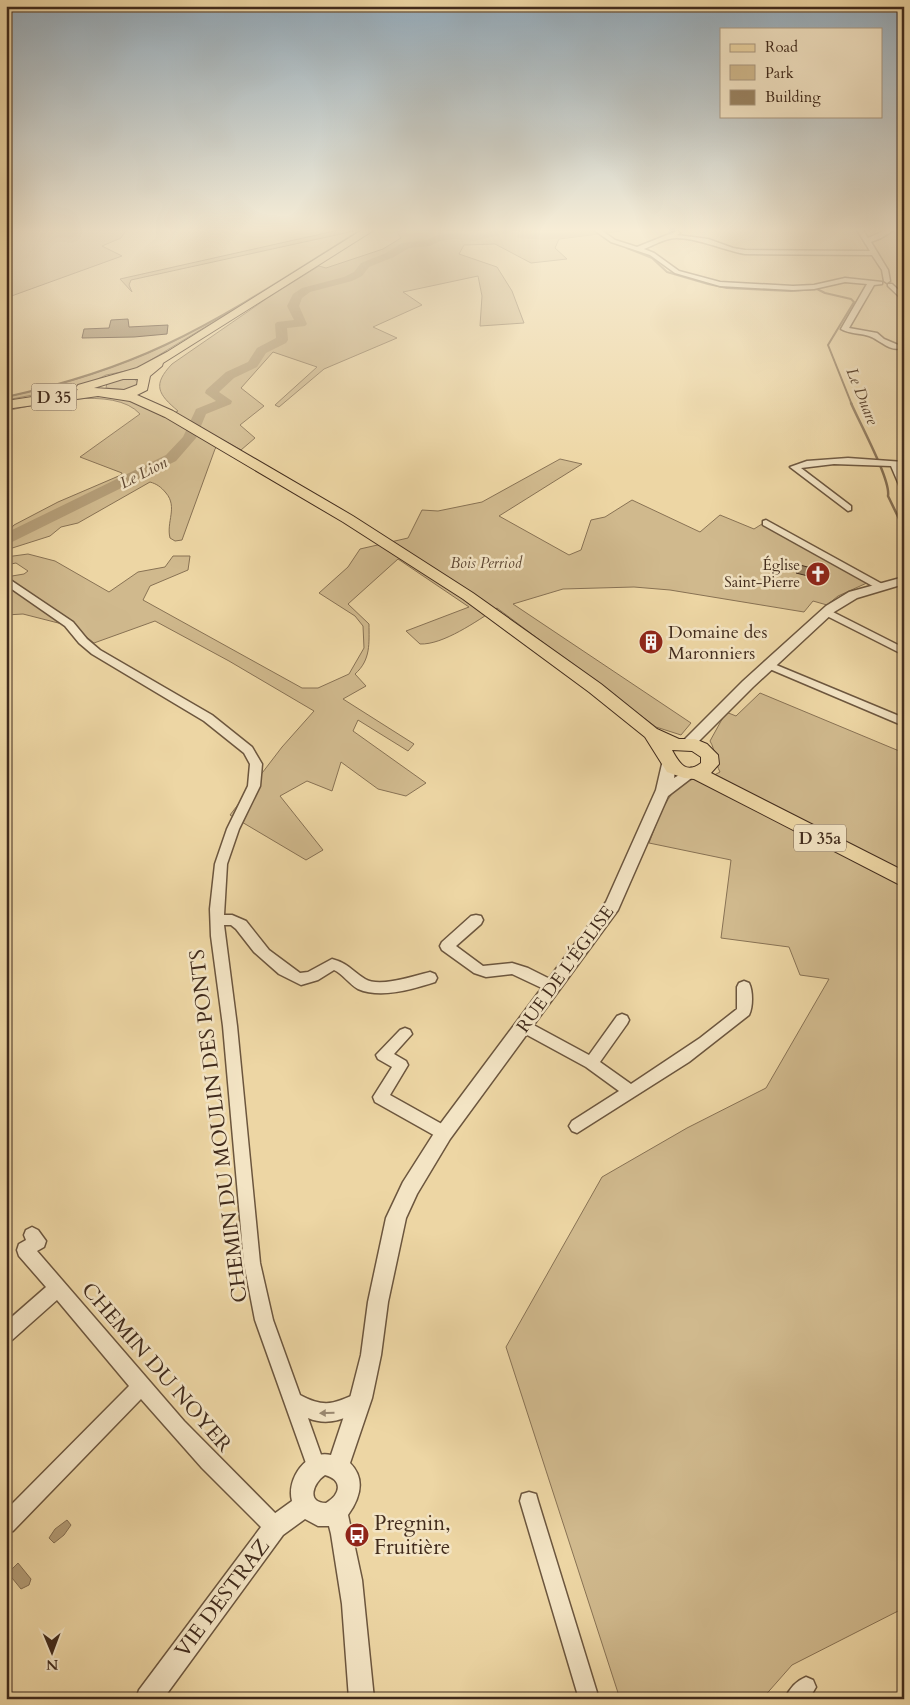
<svg xmlns="http://www.w3.org/2000/svg" width="910" height="1705" font-family="Cardo,serif">
<style>
.green{fill:#d0b98d;stroke:#887254}
.water{fill:#b39c76;stroke:#856f52}
.lines{fill:none;stroke-linecap:round;stroke-linejoin:round}
.stream-far1{stroke:#856f52;stroke-width:2}
.stream{stroke:#856f52;stroke-width:2.5}
.river{fill:#b39c76;fill-rule:evenodd}
.building{fill:#9a8463;stroke:#412b1c}
.minor-casing{stroke:#6c563e;stroke-width:3}
.tertiary-casing{stroke:#6c563e;stroke-width:3}
.primary-casing{stroke:#412b1c;stroke-width:2}
.minor{fill:#f3e4c4;fill-rule:evenodd}
.tertiary{fill:#f3e4c4;fill-rule:evenodd}
.primary{fill:#edd6a4;fill-rule:evenodd}
.oneway{fill:#9a8870}
.labels{text-anchor:middle;stroke-width:5;stroke-linejoin:round;paint-order:stroke}
.far-park-label{font-size:15px;font-style:italic;fill:#5e4733;stroke:#f3e4c4}
.far-poi-label{font-size:15px;fill:#412b1c;stroke:#f3e4c4;text-anchor:end}
.far-water-label{font-size:16px;font-style:italic;fill:#5e4732;stroke:#f3e4c4}
.shield{fill:#f3e4c4;stroke:#76624e;stroke-width:1}
.shield-label{font-size:16px;font-weight:bold;fill:#412b1c}
.poi-label{font-size:18px;fill:#412b1c;stroke:#f3e4c4;text-anchor:start}
.street-label{font-size:18px;fill:#412b1c;stroke:#f3e4c4}
.near-street-label{font-size:21px;fill:#412b1c;stroke:#f3e4c4}
.near-poi-label{font-size:21px;fill:#412b1c;stroke:#f3e4c4;text-anchor:start}
</style>
<rect width="100%" height="100%" fill="#edd6a4"/>
<filter id="stains"><feTurbulence type="fractalNoise" baseFrequency=".004" numOctaves="4"/><feColorMatrix values="0 0 0 0 .2 0 0 0 0 .09 0 0 0 0 .02 0 0 0 .5 -.17"/></filter>
<radialGradient id="worn" r=".72"><stop offset=".6" stop-color="#630" stop-opacity="0"/><stop offset="1" stop-color="#630" stop-opacity=".3"/></radialGradient>
<g class="green">
<path d="M6 230H126L121 238 102 246 122 256 6 298Z"/>
<path d="M339 230H359L131 280 129 285 132 292 120 279Z"/>
<path d="M403 230H629L559 239 555 248 567 259 531 263 495 244 464 245 459 254 497 267 512 291 524 323 480 326 482 296 478 276 403 292 422 305 373 327 397 338 324 369 279 407 275 405 317 367 273 352 241 388 264 406 240 425 255 438 241 450 223 440 215 449 182 540 175 541 170 538C166 522 178 507 166 493 161 487 157 484 150 482L78 523 61 527 50 536 6 550V534L14 525 58 502 121 475 122 473 80 457 140 414C114 385 39 404 6 411V407L91 395 125 398 168 416 178 411C158 394 152 385 172 364L266 299 319 266 326 268 383 249 401 238 397 232Z"/>
<path d="M359 231 361 232 136 369 106 375 86 385 6 400V397C68 384 130 364 186 335 245 305 302 266 359 231Z"/>
<path d="M120 378 134 379 138 382V386L130 390 106 388 107 383Z"/>
<path d="M560 459 582 464 499 516 569 555 581 550 591 520 605 517 632 500 700 532 720 515 754 529 762 524 869 582 838 596 827 605 813 601 804 612 670 590 634 587 563 589 513 604 691 723 681 735 656 727 497 608C477 621 443 645 420 644L406 631 469 607 398 559 348 604 369 624C369 643 371 660 355 674L366 686 343 699 414 744 408 751 358 720 353 731 426 783 406 796 378 789 341 762 332 791 307 781 280 796 323 850 306 860 230 815 282 747 314 711 229 661 155 621 94 643 74 627 23 614 6 615V599L9 598 6 597V577L24 574 28 571 16 563 6 565V557L28 554 55 561 109 592 138 572 165 567 173 556H190L188 570 150 586 143 600 302 688H318L349 674 364 648 363 626 355 616 319 593 348 567 360 549 408 538 422 510 438 511 482 502Z"/>
<path d="M760 693 904 753V1608L792 1665 762 1699H620L506 1347 602 1177 687 1128 766 1088 829 979 800 975 789 947 721 938 731 860 649 843C658 820 672 771 705 780L720 772C715 763 716 751 710 741L726 712 736 716Z"/>
</g>
<g class="water">
<path d="M67 1520 71 1525 64 1535 54 1543 49 1538 55 1529Z"/>
<path d="M18 1563 31 1579 29 1585 21 1589 8 1573Z"/>
</g>
<g class="lines">
<g class="stream-far1">
<path d="M606 231V233"/>
<path d="M627 248 652 258 667 272 708 284 727 288 791 291 817 289 825 293 851 299 854 302 828 345 852 405"/>
<path d="M6 397C61 385 114 369 165 345 233 313 295 271 359 231"/>
</g>
<path class="stream" d="M851 403C859 422 891 480 888 496L904 529"/>
<g class="river">
<path d="M494 230H512L511 232 475 241 454 239 440 241 430 246 409 248 394 257 369 267 362 276 352 281 310 292 302 298 299 306 307 324 305 326 287 328 288 340 286 343 266 353 257 367 234 378 219 392 232 401 231 404 206 414 196 438 176 461 6 545V534L12 530 166 455 183 437 196 409 216 401 205 393 206 390 226 372 248 362 257 348 276 338 275 324 277 322 294 320 287 306 293 294 302 288 344 277 354 272 361 263 386 253 402 243 427 240 437 235 454 233 475 235Z"/>
<path d="M522 230H533L531 233C558 234 586 230 614 230L609 233 545 240 518 238 517 236Z"/>
</g>
</g>
<g class="building">
<path d="M128 319 129 327 168 325 167 334 134 337 82 338 84 329 109 328 111 320Z"/>
<path d="M800 565 830 573 828 581 796 573Z"/>
</g>
<g class="lines">
<defs>
<g id="minor">
<path d="M594 230H601L615 240 637 247 677 231 680 233 677 235 708 239 733 248 745 250 870 251 857 230H863L868 238 886 230H894L881 238 871 242 888 270 890 281 887 283 884 281 882 270 872 255 745 254C725 251 688 234 669 239 660 241 652 246 644 249L654 253 679 271 720 282 793 286 814 285 845 278 882 282V284L874 285 849 328 877 333 884 339 903 347C892 354 879 339 869 336 860 333 849 334 841 329L867 284 845 282 814 289 793 290 720 286 675 273 650 255 611 242Z"/>
<path d="M888 284H892L904 295V301L888 286Z"/>
<path d="M848 458 904 462V468L900 467 904 476V490L900 487 891 466 834 464 801 468 851 506V510L848 511 790 467 807 461Z"/>
<path d="M766 520 884 585 886 587 884 589H878L763 525V521Z"/>
<path d="M6 577 73 622 87 639 100 650 212 715 252 747 262 764 260 786 239 829 227 864 224 915H232L246 921 269 950 300 973 308 972 332 959C348 963 352 971 365 979 379 988 414 976 430 972L435 974 437 978 435 982C413 989 381 999 358 989 349 984 343 974 334 970L318 980 301 985 279 974 254 952 236 929 231 925H224L237 1026 260 1263 273 1320 300 1395C326 1409 335 1403 360 1392L366 1395 369 1401 366 1407C348 1418 329 1427 308 1418L325 1466 323 1473 316 1475 309 1473 307 1466 255 1320 244 1263 223 1026 211 936 210 909 215 864 227 829 248 786 250 764 244 753 204 721 92 654 79 643 65 626 6 585Z"/>
<path d="M827 609 904 648V655L823 614 822 612Z"/>
<path d="M769 662 904 718V726L765 667 764 665Z"/>
<path d="M476 915 481 916 483 920 481 924 456 946 483 966 512 963 528 968 556 982 558 986 556 990 551 992 546 990 512 974 486 977 474 973 442 950 440 946 442 942 471 916Z"/>
<path d="M744 981 749 983C753 991 753 1007 749 1015L689 1062 577 1133 572 1131 569 1126 572 1121 619 1091 586 1067 518 1030 516 1026 518 1022 523 1020 528 1022 589 1055 617 1016 622 1014 627 1016 629 1020 627 1024 600 1062 631 1084 700 1038 737 1009V987L739 983Z"/>
<path d="M405 1028 410 1030 412 1034 394 1054 406 1061 408 1065 390 1095 449 1128 452 1133 449 1138 444 1140 439 1138 375 1102 373 1097 392 1067 378 1059 376 1055 400 1030Z"/>
<path d="M32 1227 38 1230 46 1241 44 1247 37 1251 184 1421 282 1520 285 1527 282 1534 275 1537 268 1534 202 1468 141 1399 13 1531 6 1533V1510L129 1386 57 1300 12 1340 6 1343V1322L46 1287 19 1256 17 1250 19 1244 26 1240 24 1235 26 1230Z"/>
<path d="M529 1492 536 1494 538 1501 599 1699H579L520 1501 522 1494Z"/>
<path d="M806 1677 813 1680 816 1687 809 1699H785C789 1689 796 1681 806 1677Z"/>
</g>
<g id="tertiary">
<path d="M904 577V584L857 598 834 612 753 687 693 747H683L681 744 683 741 743 681 826 606 849 592Z"/>
<path d="M669 759 674 761 676 764 674 778 691 768 696 770 698 773 668 796 618 910 450 1139 417 1194 406 1218 388 1302 381 1355 372 1398 350 1463C366 1479 360 1498 348 1515L362 1580 374 1699H349L342 1604 331 1534 329 1526H318L305 1519 283 1535 163 1699H136L139 1690 267 1519 292 1501C286 1479 307 1449 331 1455L350 1398 361 1355 368 1302 386 1218 403 1182 438 1127 606 902 656 790 662 764 664 761ZM325 1475C343 1480 341 1494 326 1503 306 1503 313 1483 325 1475Z"/>
</g>
<path id="primary" d="M362 230H374L163 363 162 366 150 376 147 390 137 395 173 411 353 516 473 593 601 684 657 729 679 739H695L707 744 718 755 719 764 711 773 904 871V887L694 779 684 778 667 772 645 737 589 692 463 599 343 522 165 417 130 401 98 396 6 409V401L78 390 76 388 78 385 137 368 167 352ZM123 379H138L137 385 124 390 94 388ZM672 750 692 751 701 757V763C685 775 679 762 672 750Z"/>
</defs>
<use href="#minor" class="minor-casing"/>
<use href="#tertiary" class="tertiary-casing"/>
<use href="#primary" class="primary-casing"/>
<use href="#minor" class="minor"/>
<use href="#tertiary" class="tertiary"/>
<use href="#primary" class="primary"/>
</g>
<defs><path id="oneway-solid" d="M-6-.8H1V-3.2L6.5 0L1 3.2V.8H-6Z" transform="scale(1.25)"/></defs>
<use class="oneway" href="#oneway-solid" transform="translate(327 1413) rotate(179)"/>
<linearGradient id="sky" x2="0" y2="1"><stop stop-color="#93aaba"/><stop offset="0.49" stop-color="#f7edd6"/><stop offset="1" stop-color="#f7edd6" stop-opacity="0"/></linearGradient>
<rect width="910" height="469" fill="url(#sky)"/>
<defs>
<symbol id="church-disc" viewBox="-11 -11 22 22"><circle r="9.5" fill="#8f2418" stroke="#f3e4c4"/><path d="M-1.2-6h2.4v3.5h3.3v2.4h-3.3V6h-2.4V-.1h-3.3v-2.4h3.3Z" fill="#fff"/></symbol>
<symbol id="building-disc" viewBox="-11 -11 22 22"><circle r="9.5" fill="#8f2418" stroke="#f3e4c4"/><path d="M-4-6H4V6H1V3H-1V6H-4ZM-2.5-4.3h1.7v1.8h-1.7ZM.8-4.3h1.7v1.8H.8ZM-2.5-1h1.7V.8h-1.7ZM.8-1h1.7V.8H.8Z" fill="#fff"/></symbol>
<symbol id="bus-disc" viewBox="-11 -11 22 22"><circle r="9.5" fill="#8f2418" stroke="#f3e4c4"/><path d="M-5-6H5V4H4V6H2V4H-2V6H-4V4H-5ZM-3.5-4V0h7V-4ZM-3.5 1.2v1.5H-2V1.2ZM2 1.2v1.5H3.5V1.2Z" fill="#fff"/></symbol>
</defs>
<g fill-rule="evenodd">
<use href="#church-disc" x="804" y="560" width="28" height="28"/>
<use href="#building-disc" x="637" y="628" width="28" height="28"/>
<use href="#bus-disc" x="343" y="1521" width="28" height="28"/>
</g>
<g class="labels">
<g class="far-park-label">
<text x="486" y="568">Bois Perriod</text>
</g>
<g class="far-poi-label">
<text x="800" y="570">Église<tspan x="800" dy="17">Saint-Pierre</tspan></text>
</g>
<g class="far-water-label">
<text transform="translate(863 396) rotate(68)" y="6">Le Duare</text>
<text transform="translate(143 472) rotate(-27)" y="6">Le Lion</text>
</g>
<g class="shield">
<rect x="31.5" y="383.5" width="45" height="27" rx="4"/>
<rect x="794" y="824.5" width="52" height="27" rx="4"/>
</g>
<g class="shield-label">
<text x="54" y="403">D 35</text>
<text x="820" y="844">D 35a</text>
</g>
<g class="poi-label">
<text x="668" y="638">Domaine des<tspan x="668" dy="21">Maronniers</tspan></text>
</g>
<g class="street-label">
<text transform="translate(565 969) rotate(-54)" y="6">RUE DE L'ÉGLISE</text>
</g>
<g class="near-street-label">
<text transform="translate(218 1126) rotate(-97)" y="7">CHEMIN DU MOULIN DES PONTS</text>
<text transform="translate(157 1367) rotate(49)" y="7">CHEMIN DU NOYER</text>
<text transform="translate(222 1598) rotate(-53)" y="7">VIE DESTRAZ</text>
</g>
<g class="near-poi-label">
<text x="374" y="1530">Pregnin,<tspan x="374" dy="24">Fruitière</tspan></text>
</g>
</g>
<rect width="910" height="1705" fill="none" stroke="#edd6a4" stroke-width="25"/>
<rect x="8" y="8" width="895" height="1690" fill="none" stroke="#412b1c" stroke-width="2.5"/>
<rect x="12" y="12" width="885" height="1680" fill="none" stroke="#412b1c"/>
<rect x="720" y="28" width="162" height="90" fill="#f3e4c4" stroke="#ac9a81"/>
<rect x="730" y="44" width="25" height="8" fill="#edd6a4" stroke="#ac9a81"/>
<text x="765" y="52" font-size="15" fill="#412b1c">Road</text>
<rect x="730" y="65" width="25" height="15" fill="#d0b98d" stroke="#ac9a81"/>
<text x="765" y="78" font-size="15" fill="#412b1c">Park</text>
<rect x="730" y="90" width="25" height="15" fill="#9a8463" stroke="#ac9a81"/>
<text x="765" y="102" font-size="15" fill="#412b1c">Building</text>
<g transform="translate(52 1652) rotate(179)" stroke="#f3e4c4" stroke-width="4" paint-order="stroke">
<path d="M0-4L9 19L0 12L-9 19Z" fill="#412b1c"/>
<text y="-8" font-size="14" font-weight="bold" text-anchor="middle" fill="#412b1c">N</text>
</g>
<rect width="100%" height="100%" filter="url(#stains)"/>
<rect width="100%" height="100%" fill="url(#worn)"/>
</svg>
